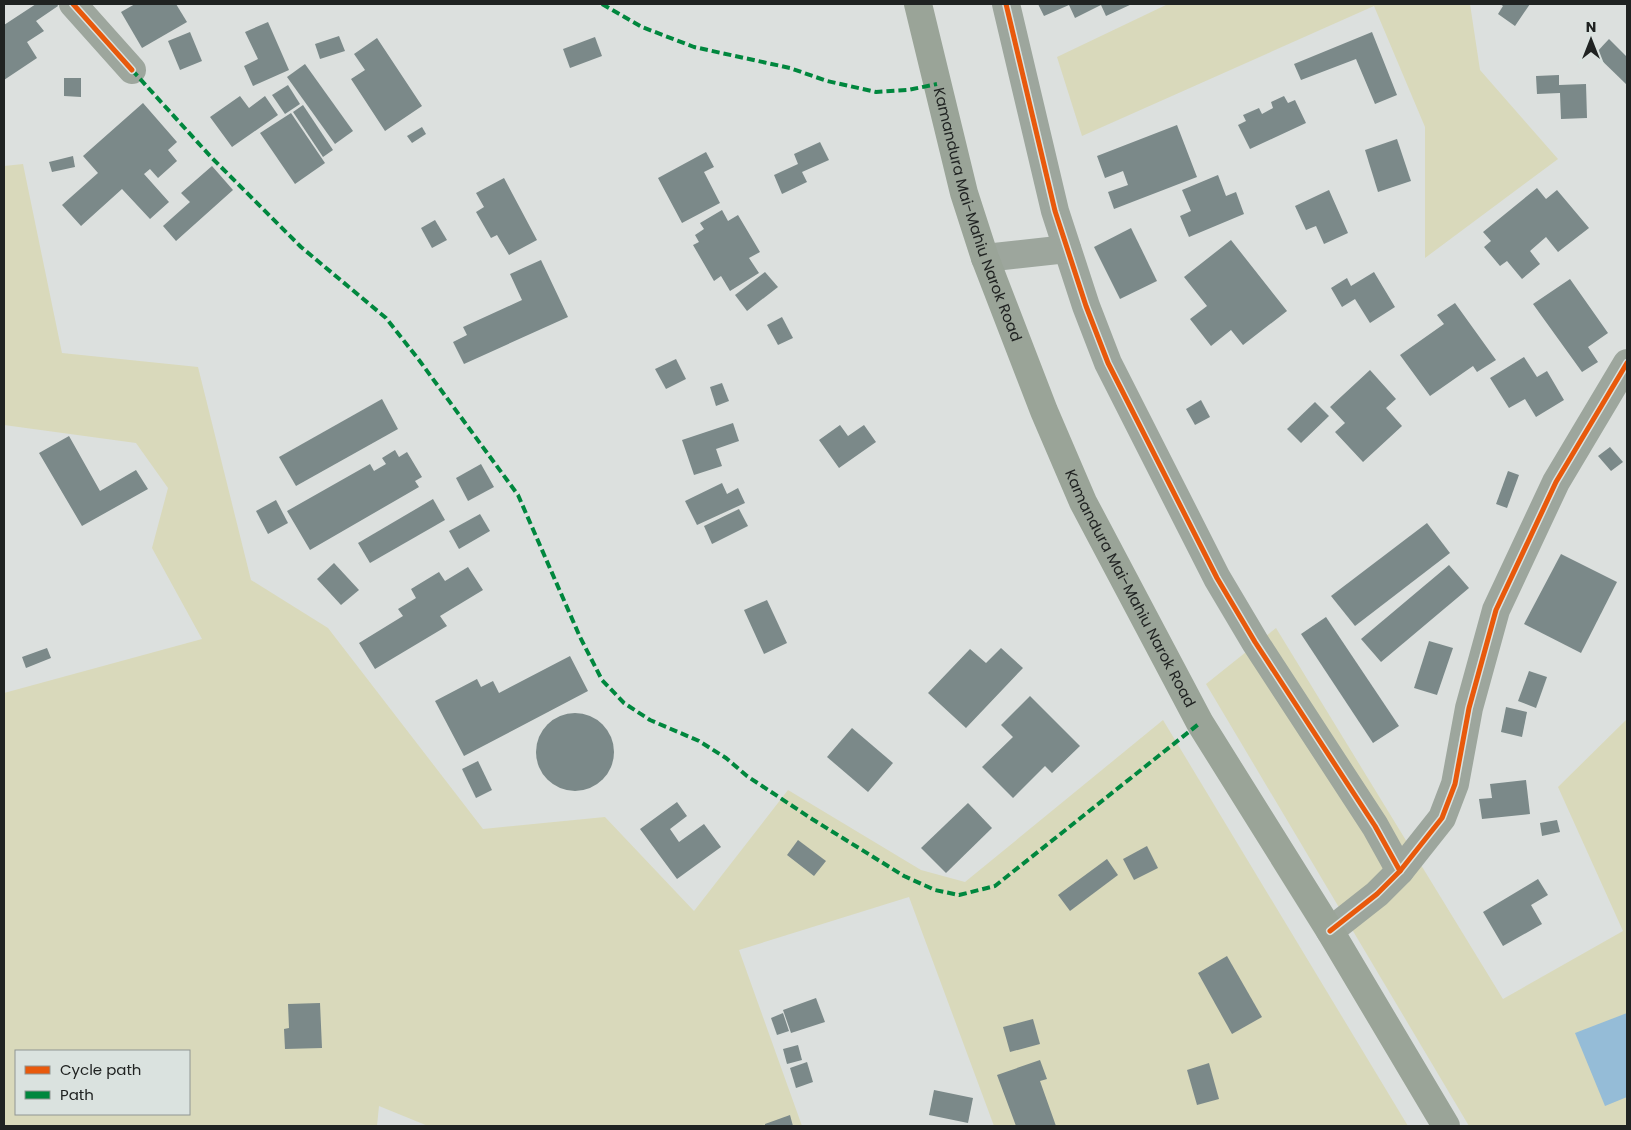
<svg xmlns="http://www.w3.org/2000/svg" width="1631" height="1130" font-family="Poppins,sans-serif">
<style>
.green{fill:#d9d9bb;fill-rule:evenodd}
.water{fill:#95bcd7}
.building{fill:#7b8989}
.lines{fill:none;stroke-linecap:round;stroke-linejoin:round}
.minor{stroke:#9da69d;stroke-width:28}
.highway{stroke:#9aa498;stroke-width:28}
.quiet{stroke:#00873e;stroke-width:4;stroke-dasharray:8 4;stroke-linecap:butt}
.cycleway-casing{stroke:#dae2df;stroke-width:8}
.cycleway{stroke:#e8590c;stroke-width:5}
.labels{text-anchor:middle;stroke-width:5;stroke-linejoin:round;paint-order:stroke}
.street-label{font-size:15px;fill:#202322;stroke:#dae2df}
</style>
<rect width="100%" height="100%" fill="#dce0de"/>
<g class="green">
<path d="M1168 4H1470L1480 70 1558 159 1425 258V127L1374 6 1082 136 1057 57Z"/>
<path d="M23 164 62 353 198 367 251 580 328 628 483 829 605 817 694 911 788 790 921 870 965 882 1163 720 1408 1126H994L909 897 739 950 802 1126H428L379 1106 377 1126H4V693L202 639 152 548 168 488 136 443 4 425V166ZM16 1051H189V1114H16Z"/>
<path d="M1276 628 1503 999 1623 931 1558 787 1627 719V1126H1469L1206 684Z"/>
</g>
<path class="water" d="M1627 1013V1097L1605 1106 1575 1033Z"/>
<g class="building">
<path d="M36 4H57L58 6 36 21 44 31 27 42 37 58 4 80V25Z"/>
<path d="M135 4H176L187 22 142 48 121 12Z"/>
<path d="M1038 4H1132L1106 16 1101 5 1075 18 1069 5 1044 16Z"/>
<path d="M1500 4H1530L1515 26 1498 14 1503 6Z"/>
<path d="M268 22 289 70 253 86 244 66 258 59 245 32Z"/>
<path d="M190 32 202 61 180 70 168 41Z"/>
<path d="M1372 32 1397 95 1375 104 1356 59 1301 80 1294 64Z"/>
<path d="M339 36 345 51 320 59 315 44Z"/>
<path d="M595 37 602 56 570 68 563 49Z"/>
<path d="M377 38 422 106 385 131 351 79 365 70 354 54Z"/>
<path d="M1609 39 1627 57V85L1595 54Z"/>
<path d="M305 64 353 131 335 144 287 77Z"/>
<path d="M1559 75V85L1586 84 1587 118 1561 119 1560 93 1537 94 1536 76Z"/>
<path d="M64 78H81V97L64 96Z"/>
<path d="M288 85 300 104 285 114 272 95Z"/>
<path d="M240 96 249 108 265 96 278 115 232 147 210 117Z"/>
<path d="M1284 96 1288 103 1295 100 1306 123 1250 149 1238 125 1246 121 1243 115 1259 108 1262 114 1273 108 1271 102Z"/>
<path d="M143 103 177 142 168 150 177 161 158 178 150 169 144 174 169 202 150 219 122 189 81 226 62 205 98 173 83 156Z"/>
<path d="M303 105 333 150 323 157 293 112Z"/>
<path d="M291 113 325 163 295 184 260 133Z"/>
<path d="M1177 125 1197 177 1114 209 1108 192 1128 185 1123 171 1105 178 1097 156Z"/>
<path d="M422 127 426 134 412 143 407 136Z"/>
<path d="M1397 139 1411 181 1378 192 1365 150Z"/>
<path d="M820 142 829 160 802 172 807 182 782 194 774 175 798 164 794 154Z"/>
<path d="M706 152 714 167 704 172 720 203 682 223 658 178Z"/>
<path d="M73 156 75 167 52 172 49 162Z"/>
<path d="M212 166 233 190 176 241 163 226 190 202 181 193Z"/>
<path d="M1218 175 1226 196 1236 192 1244 214 1189 237 1180 216 1191 211 1182 190Z"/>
<path d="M504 178 537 240 509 255 497 235 491 238 476 212 484 207 476 193Z"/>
<path d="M1537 188 1546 199 1557 190 1589 228 1558 252 1546 237 1530 251 1540 264 1522 279 1507 261 1500 266 1484 247 1491 241 1483 232Z"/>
<path d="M1329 190 1348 233 1324 244 1316 226 1306 230 1295 206Z"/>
<path d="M722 210 728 221 738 215 760 252 749 258 759 273 730 291 721 276 714 281 693 245 699 242 695 235 704 229 700 223Z"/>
<path d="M435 220 447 240 432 248 421 228Z"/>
<path d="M1131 228 1157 281 1120 299 1094 247Z"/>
<path d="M1231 240 1287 311 1243 345 1231 330 1211 346 1190 319 1207 306 1184 277Z"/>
<path d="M541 260 568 317 464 364 453 342 467 335 463 327 522 300 510 274Z"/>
<path d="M765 272 778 287 747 311 735 295Z"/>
<path d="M1374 272 1395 307 1370 323 1355 299 1342 307 1331 288 1347 278 1351 286Z"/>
<path d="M1570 279 1608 333 1588 347 1598 362 1582 372 1533 304Z"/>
<path d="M1455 303 1496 360 1477 372 1473 366 1430 396 1400 355 1444 324 1437 315Z"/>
<path d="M782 317 793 338 778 345 767 325Z"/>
<path d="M1524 357 1537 377 1547 371 1564 400 1536 417 1525 399 1509 408 1490 378Z"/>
<path d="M676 359 686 379 666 389 655 369Z"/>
<path d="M1370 370 1396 399 1386 408 1402 426 1363 462 1335 432 1345 423 1330 407Z"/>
<path d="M722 383 729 401 716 406 710 387Z"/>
<path d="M382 399 398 429 296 486 279 457Z"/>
<path d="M1201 400 1210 417 1195 425 1186 409Z"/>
<path d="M1315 402 1329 416 1301 443 1287 429Z"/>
<path d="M733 423 739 441 716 449 722 466 694 475 682 440Z"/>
<path d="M840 425 848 436 864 425 876 442 839 468 819 440Z"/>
<path d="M69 436 100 491 136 470 148 489 82 526 39 453Z"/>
<path d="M1610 447 1623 462 1611 471 1598 456Z"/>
<path d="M395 450 399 457 407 452 422 477 415 481 419 487 310 550 287 511 370 464 374 471 386 464 382 458Z"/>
<path d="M481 464 494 487 468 501 456 478Z"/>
<path d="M1508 471 1519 475 1507 508 1496 504Z"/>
<path d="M722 483 727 494 738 488 745 503 697 525 685 501Z"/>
<path d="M433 499 445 520 370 563 358 543Z"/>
<path d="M276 500 288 523 268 534 256 511Z"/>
<path d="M739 509 748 526 712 544 704 526Z"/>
<path d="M480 514 490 531 459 549 449 531Z"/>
<path d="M1427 523 1450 553 1355 626 1331 596Z"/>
<path d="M1561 554 1617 582 1581 653 1524 624Z"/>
<path d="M334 563 359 590 341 605 317 579Z"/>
<path d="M1449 565 1469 588 1381 662 1361 639Z"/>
<path d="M468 567 483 590 440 616 447 626 375 669 359 643 403 616 398 609 416 598 411 589 439 572 445 581Z"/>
<path d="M767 600 787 643 764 654 744 610Z"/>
<path d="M1326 617 1399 726 1373 743 1301 634Z"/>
<path d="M1429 641 1453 648 1437 695 1414 688Z"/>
<path d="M47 648 51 658 26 668 22 657Z"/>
<path d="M1001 648 1023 668 966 728 928 693 970 649 986 663Z"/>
<path d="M570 656 588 691 464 756 435 701 477 679 481 687 493 681 499 693Z"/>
<path d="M1529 671 1547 677 1536 708 1518 701Z"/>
<path d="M1030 696 1080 746 1052 773 1045 766 1013 798 982 767 1013 737 1001 725Z"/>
<path d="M1506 707 1527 712 1522 737 1501 732Z"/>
<circle cx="575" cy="752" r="39"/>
<path d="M852 728 893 763 868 792 827 757Z"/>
<path d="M478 761 492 790 476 798 462 769Z"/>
<path d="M1526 780 1530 814 1482 819 1479 799 1492 798 1490 784Z"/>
<path d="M677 802 687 816 670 829 679 842 704 824 721 847 677 879 640 829Z"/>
<path d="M968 803 992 828 946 873 921 848Z"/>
<path d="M1557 820 1560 832 1542 836 1540 823Z"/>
<path d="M798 840 826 861 814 876 787 855Z"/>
<path d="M1147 846 1158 868 1134 880 1123 859Z"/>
<path d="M1107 859 1118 875 1070 911 1058 895Z"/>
<path d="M1538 879 1548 895 1531 905 1542 924 1503 946 1483 912Z"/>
<path d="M1227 956 1262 1017 1232 1034 1198 973Z"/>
<path d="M816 998 825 1022 791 1033 783 1010Z"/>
<path d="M320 1003 322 1048 285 1049 284 1029 289 1028 288 1004Z"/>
<path d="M783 1013 789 1031 777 1035 771 1018Z"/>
<path d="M1033 1019 1040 1044 1010 1052 1003 1027Z"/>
<path d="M798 1045 802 1060 787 1064 783 1049Z"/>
<path d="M1040 1060 1047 1079 1040 1081 1056 1126H1016L997 1075Z"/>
<path d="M807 1062 813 1082 796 1088 790 1068Z"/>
<path d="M1209 1063 1219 1099 1197 1105 1187 1070Z"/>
<path d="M934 1090 973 1098 968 1123 929 1115Z"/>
<path d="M790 1115 793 1126H765V1124Z"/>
</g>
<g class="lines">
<g class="minor">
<path d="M73 4 132 70"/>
<path d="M1006 4 1055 211 1086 306 1108 363 1217 578 1255 642 1375 826 1400 871"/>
<path d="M985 258 1067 249"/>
<path d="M1330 931 1377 894 1400 871 1442 818 1455 784 1469 708 1496 610 1556 482 1627 363"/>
</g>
<path class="highway" id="s1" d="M918 4 964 193 985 258 1044 411 1083 502 1200 723 1330 931 1446 1126"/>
<g class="quiet">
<path d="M602 4 642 27 694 47 790 68 827 81 876 92 908 90 937 84"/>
<path d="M132 70 211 157 301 247 386 318 419 360 518 495 580 637 602 680 624 703 650 720 699 741 726 758 747 776 812 819 904 876 935 890 959 895 995 886 1200 723"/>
</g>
<defs>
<g id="cycleway">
<path d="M73 4 132 70"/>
<path d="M1006 4 1055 211 1086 306 1108 363 1217 578 1255 642 1375 826 1400 871"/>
<path d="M1330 931 1377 894 1400 871 1442 818 1455 784 1469 708 1496 610 1556 482 1627 363"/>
</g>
</defs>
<use href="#cycleway" class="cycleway-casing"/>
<use href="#cycleway" class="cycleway"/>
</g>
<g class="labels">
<g class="street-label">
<text dy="5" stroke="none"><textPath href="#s1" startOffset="219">Kamandura Mai-Mahiu Narok Road</textPath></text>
<text dy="5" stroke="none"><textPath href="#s1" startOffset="624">Kamandura Mai-Mahiu Narok Road</textPath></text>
</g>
</g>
<rect width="1631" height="1130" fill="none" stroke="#202322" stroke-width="10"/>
<rect x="15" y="1050" width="175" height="65" fill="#dae2df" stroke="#909693"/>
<rect x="25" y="1066" width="25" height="8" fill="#e8590c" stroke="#909693"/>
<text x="60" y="1075" font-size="15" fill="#202322">Cycle path</text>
<rect x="25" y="1091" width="25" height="8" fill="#00873e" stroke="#909693"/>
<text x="60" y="1100" font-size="15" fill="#202322">Path</text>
<g transform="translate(1591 40)" stroke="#dae2df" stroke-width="4" paint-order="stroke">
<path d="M0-4L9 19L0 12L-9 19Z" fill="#202322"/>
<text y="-8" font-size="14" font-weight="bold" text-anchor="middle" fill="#202322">N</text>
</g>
</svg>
